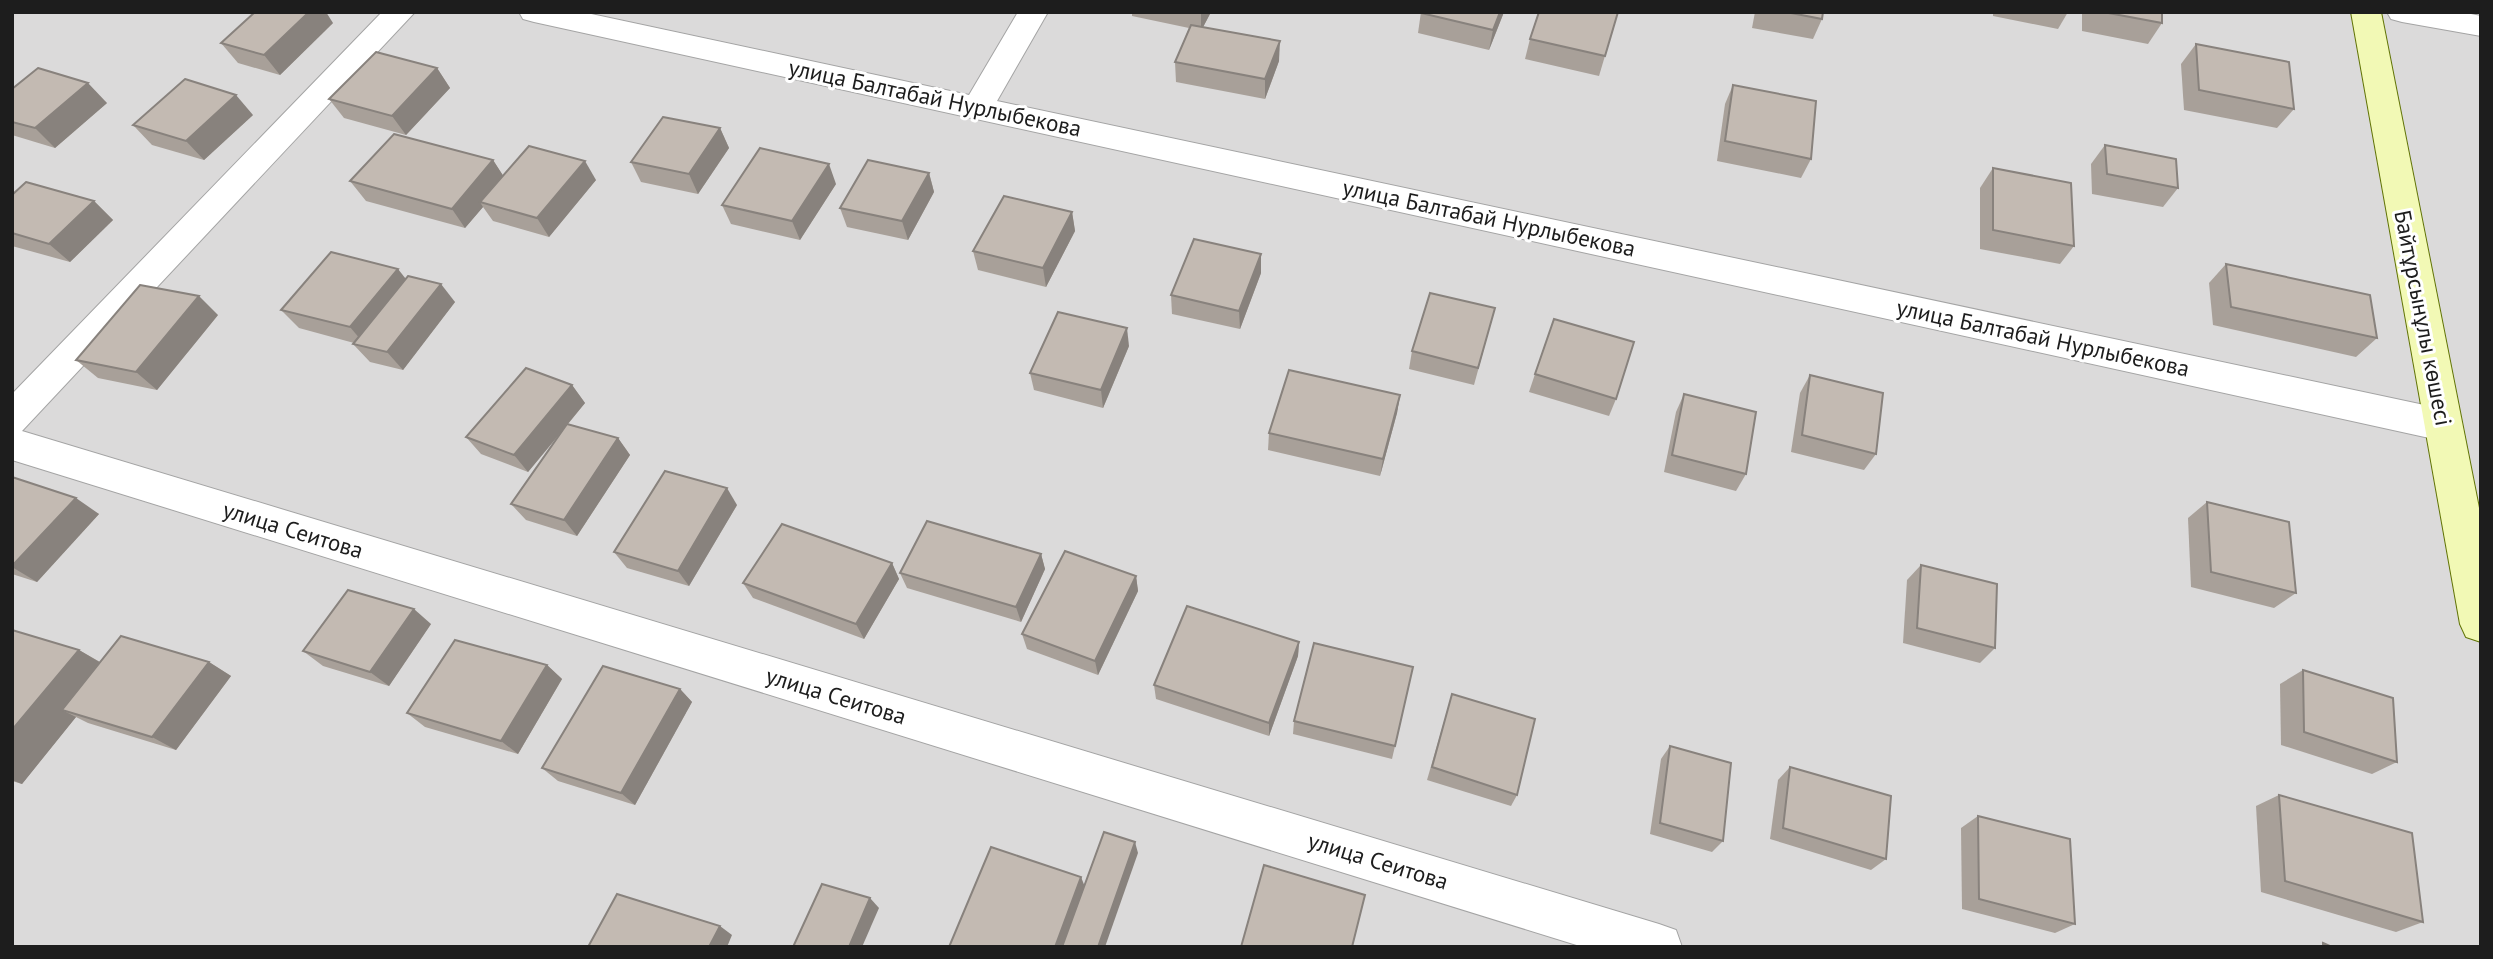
<svg xmlns="http://www.w3.org/2000/svg" width="2493" height="959" font-family="'PT Sans',sans-serif">
<style>
.residential{fill:#dbdada}
.lines{fill:none;stroke-linecap:round;stroke-linejoin:round}
.street-casing{stroke:#a4a4a4;stroke-width:2}
.secondary-casing{stroke:#607305;stroke-width:2}
.street{fill:#fff;fill-rule:evenodd}
.secondary{fill:#f2f9b5;fill-rule:evenodd}
.wall{fill:#a8a099}
.shaded-wall{fill:#88827d}
.building{fill:#c3bab2;stroke:#88827d;stroke-width:2}
.labels{text-anchor:middle;stroke-width:6;stroke-linejoin:round;paint-order:stroke}
.street-label{font-size:23px;fill:#1d1d1d;stroke:#fff}
</style>
<rect width="100%" height="100%" fill="#eeebe2"/>
<rect class="residential" x="12" y="12" width="2469" height="935"/>
<g class="lines">
<defs>
<g id="street">
<path d="M382 12H415L22 431 1659 924 1676 930 1682 947H1583L12 460V394Z"/>
<path d="M519 12H582L969 95 1018 12H1048L997 101 2443 409 2456 414 2462 425 2456 436 2443 441 534 22 523 19Z"/>
<path d="M2387 12H2461L2481 16V36L2402 22 2391 19Z"/>
</g>
<path id="secondary" d="M2351 12H2381L2481 518V642L2466 637 2460 624Z"/>
</defs>
<use href="#street" class="street-casing"/>
<use href="#secondary" class="secondary-casing"/>
<use href="#street" class="street"/>
<use href="#secondary" class="secondary"/>
</g>
<g class="wall">
<path d="M1132 12H1211L1203 27 1279 61 1265 99 1176 82 1175 62 1189 28 1132 16Z"/>
<path d="M1421 12H1504L1489 50 1418 33Z"/>
<path d="M1618 12 1599 76 1525 59 1530 39Z"/>
<path d="M1755 12H1823L1822 19 1813 39 1752 28Z"/>
<path d="M1993 12H2068L2058 29 1993 16Z"/>
<path d="M2082 12H2162V23L2148 44 2082 31Z"/>
<path d="M333 23 280 75 238 63 221 43Z"/>
<path d="M2196 44 2294 109 2277 128 2184 110 2181 64Z"/>
<path d="M437 68 450 88 406 135 344 118 329 99Z"/>
<path d="M1733 85 1811 159 1801 178 1717 161 1725 104Z"/>
<path d="M12 89 107 103 55 148 12 135Z"/>
<path d="M253 115 204 160 152 145 133 125Z"/>
<path d="M720 128 729 148 698 194 641 182 631 162Z"/>
<path d="M2105 145 2178 188 2163 207 2092 194 2091 164Z"/>
<path d="M493 160 503 176 596 180 549 237 493 221 483 207 465 228 366 201 350 181Z"/>
<path d="M1993 168 2074 246 2060 264 1980 249V188Z"/>
<path d="M929 173 934 192 908 240 847 227 840 208Z"/>
<path d="M836 184 800 240 731 224 722 205Z"/>
<path d="M12 195 94 201 113 220 70 262 12 246Z"/>
<path d="M1072 212 1075 231 1046 287 978 270 973 251Z"/>
<path d="M2226 264 2377 338 2356 357 2213 325 2209 283Z"/>
<path d="M1261 273 1240 329 1172 314 1171 295Z"/>
<path d="M405 279 455 302 403 370 370 362 353 344 354 343 299 328 281 310Z"/>
<path d="M1495 308 1474 385 1409 369 1412 351Z"/>
<path d="M218 315 157 390 98 378 76 360Z"/>
<path d="M1129 346 1103 408 1034 390 1030 373Z"/>
<path d="M1535 374 1616 399 1609 416 1529 392Z"/>
<path d="M1810 375 1876 454 1864 470 1791 452 1800 393Z"/>
<path d="M572 385 585 403 568 424 618 438 630 455 577 536 526 520 511 504 559 435 528 472 481 454 466 437Z"/>
<path d="M1684 394 1746 474 1736 491 1664 472 1676 412Z"/>
<path d="M1400 395 1397 413 1380 476 1268 450 1269 433Z"/>
<path d="M12 477 99 514 37 582 12 574Z"/>
<path d="M2207 502 2296 593 2274 608 2191 587 2188 518Z"/>
<path d="M737 505 689 586 627 568 614 552Z"/>
<path d="M1041 554 1045 569 1021 622 907 588 900 573Z"/>
<path d="M892 563 899 579 864 639 753 598 743 583Z"/>
<path d="M1921 565 1995 648 1980 663 1903 643 1907 580Z"/>
<path d="M1136 576 1138 591 1098 675 1027 649 1022 634Z"/>
<path d="M431 624 389 686 323 666 303 651Z"/>
<path d="M12 630 79 650 100 662H209L231 676 176 750 88 723 76 717 22 784 12 781Z"/>
<path d="M1299 642 1298 656 1269 736 1156 699 1154 685Z"/>
<path d="M547 665 562 679 518 754 425 727 407 713Z"/>
<path d="M2303 670 2397 762 2372 774 2281 745 2280 684Z"/>
<path d="M680 689 692 702 635 805 558 781 542 768Z"/>
<path d="M1452 694 1517 795 1511 806 1427 780Z"/>
<path d="M1294 721 1395 746 1392 759 1293 734Z"/>
<path d="M1670 746 1723 841 1712 852 1650 834 1661 759Z"/>
<path d="M1790 767 1886 859 1871 870 1770 839 1778 780Z"/>
<path d="M2279 795 2423 922 2396 932 2261 892 2256 806Z"/>
<path d="M1978 816 2075 924 2055 933 1962 909 1961 828Z"/>
</g>
<g class="shaded-wall">
<path d="M309 12H326L333 23 280 75 264 55Z"/>
<path d="M1201 12H1211L1201 31Z"/>
<path d="M1500 12H1504L1489 50 1493 30Z"/>
<path d="M1280 41 1279 61 1265 99V79Z"/>
<path d="M437 68 450 88 406 135 392 116Z"/>
<path d="M88 83 107 103 55 148 35 128Z"/>
<path d="M236 95 253 115 204 160 186 141Z"/>
<path d="M720 128 729 148 698 194 689 174Z"/>
<path d="M493 160 506 180 480 202 483 207 465 228 452 209Z"/>
<path d="M585 161 596 180 549 237 537 218Z"/>
<path d="M829 164 836 184 800 240 792 221Z"/>
<path d="M929 173 934 192 908 240 902 221Z"/>
<path d="M94 201 113 220 70 262 49 244Z"/>
<path d="M1072 212 1075 231 1046 287 1043 268Z"/>
<path d="M1261 254V273L1240 329 1239 311Z"/>
<path d="M398 269 413 288 366 346 350 327Z"/>
<path d="M441 284 455 302 403 370 387 352Z"/>
<path d="M199 296 218 315 157 390 136 372Z"/>
<path d="M1127 328 1129 346 1103 408 1101 390Z"/>
<path d="M572 385 585 403 528 472 514 455Z"/>
<path d="M1400 395 1397 413 1380 476 1383 459Z"/>
<path d="M618 438 630 455 577 536 564 520Z"/>
<path d="M727 488 737 505 689 586 678 571Z"/>
<path d="M76 498 99 514 37 582 12 567V566Z"/>
<path d="M1041 554 1045 569 1021 622 1016 607Z"/>
<path d="M892 563 899 579 864 639 856 624Z"/>
<path d="M1136 576 1138 591 1098 675 1095 661Z"/>
<path d="M414 609 431 624 389 686 370 672Z"/>
<path d="M1299 642 1298 656 1269 736V723Z"/>
<path d="M79 650 113 670 62 710 76 717 22 784 12 780V730Z"/>
<path d="M209 662 231 676 176 750 152 737Z"/>
<path d="M547 665 562 679 518 754 501 741Z"/>
<path d="M680 689 692 702 635 805 621 793Z"/>
<path d="M1135 842 1138 853 1105 947H1098Z"/>
<path d="M1081 877 1085 887 1063 947H1055Z"/>
<path d="M870 898 879 908 862 947H849Z"/>
<path d="M720 926 732 935 727 947H709Z"/>
</g>
<g class="building">
<path d="M255 12H309L264 55 221 43Z"/>
<path d="M1421 12H1500L1493 30 1421 13Z"/>
<path d="M1539 12H1618L1605 56 1530 39Z"/>
<path d="M1786 12H1823L1822 19Z"/>
<path d="M2103 12H2162V23Z"/>
<path d="M1191 25 1280 41 1265 79 1175 62Z"/>
<path d="M2196 44 2289 62 2294 109 2199 90Z"/>
<path d="M376 52 437 68 392 116 329 99Z"/>
<path d="M38 68 88 83 35 128 12 122V89Z"/>
<path d="M185 79 236 95 186 141 133 125Z"/>
<path d="M1733 85 1816 101 1811 159 1725 141Z"/>
<path d="M663 117 720 128 689 174 631 162Z"/>
<path d="M394 134 493 160 452 209 350 181Z"/>
<path d="M2105 145 2176 159 2178 188 2107 174Z"/>
<path d="M529 146 585 161 537 218 480 202Z"/>
<path d="M760 148 829 164 792 221 722 205Z"/>
<path d="M868 160 929 173 902 221 840 208Z"/>
<path d="M1993 168 2071 183 2074 246 1993 230Z"/>
<path d="M26 182 94 201 49 244 12 233V195Z"/>
<path d="M1004 196 1072 212 1043 268 973 251Z"/>
<path d="M1194 239 1261 254 1239 311 1171 295Z"/>
<path d="M331 252 398 269 350 327 281 310Z"/>
<path d="M2226 264 2370 295 2377 338 2231 307Z"/>
<path d="M408 276 441 284 387 352 353 344Z"/>
<path d="M140 285 199 296 136 372 76 360Z"/>
<path d="M1430 293 1495 308 1478 368 1412 351Z"/>
<path d="M1058 312 1127 328 1101 390 1030 373Z"/>
<path d="M1554 319 1634 342 1616 399 1535 374Z"/>
<path d="M526 368 572 385 514 455 466 437Z"/>
<path d="M1289 370 1400 395 1383 459 1269 433Z"/>
<path d="M1810 375 1883 393 1876 454 1802 435Z"/>
<path d="M1684 394 1756 412 1746 474 1672 455Z"/>
<path d="M567 424 618 438 564 520 511 504Z"/>
<path d="M665 471 727 488 678 571 614 552Z"/>
<path d="M12 477 76 498 12 566Z"/>
<path d="M2207 502 2289 522 2296 593 2211 572Z"/>
<path d="M927 521 1041 554 1016 607 900 573Z"/>
<path d="M782 524 892 563 856 624 743 583Z"/>
<path d="M1065 551 1136 576 1095 661 1022 634Z"/>
<path d="M1921 565 1997 584 1995 648 1917 628Z"/>
<path d="M348 590 414 609 370 672 303 651Z"/>
<path d="M1187 606 1299 642 1269 723 1154 685Z"/>
<path d="M12 630 79 650 12 730Z"/>
<path d="M121 636 209 662 152 737 62 710Z"/>
<path d="M455 640 547 665 501 741 407 713Z"/>
<path d="M1314 643 1413 667 1395 746 1294 721Z"/>
<path d="M603 666 680 689 621 793 542 768Z"/>
<path d="M2303 670 2393 698 2397 762 2304 732Z"/>
<path d="M1452 694 1535 719 1517 795 1432 767Z"/>
<path d="M1670 746 1731 763 1723 841 1660 823Z"/>
<path d="M1790 767 1891 796 1886 859 1783 828Z"/>
<path d="M2279 795 2412 833 2423 922 2285 881Z"/>
<path d="M1978 816 2070 839 2075 924 1979 899Z"/>
<path d="M1104 832 1135 842 1098 947H1062Z"/>
<path d="M991 847 1081 877 1055 947H949Z"/>
<path d="M1264 865 1365 895 1352 947H1241Z"/>
<path d="M822 884 870 898 849 947H793Z"/>
<path d="M617 894 720 926 709 947H588Z"/>
<path d="M2323 943 2332 947H2323Z"/>
</g>
<g class="labels">
<g class="street-label">
<text transform="translate(935 98) rotate(12)" y="8">улица Балтабай Нурлыбекова</text>
<text transform="translate(1489 218) rotate(12)" y="8">улица Балтабай Нурлыбекова</text>
<text transform="translate(2423 318) rotate(79)" y="8">Байтұрсынұлы көшесі</text>
<text transform="translate(2043 338) rotate(12)" y="8">улица Балтабай Нурлыбекова</text>
<text transform="translate(293 530) rotate(17)" y="8">улица Сеитова</text>
<text transform="translate(836 696) rotate(17)" y="8">улица Сеитова</text>
<text transform="translate(1378 861) rotate(17)" y="8">улица Сеитова</text>
</g>
</g>
<rect width="2493" height="959" fill="none" stroke="#1d1d1d" stroke-width="28"/>
</svg>
